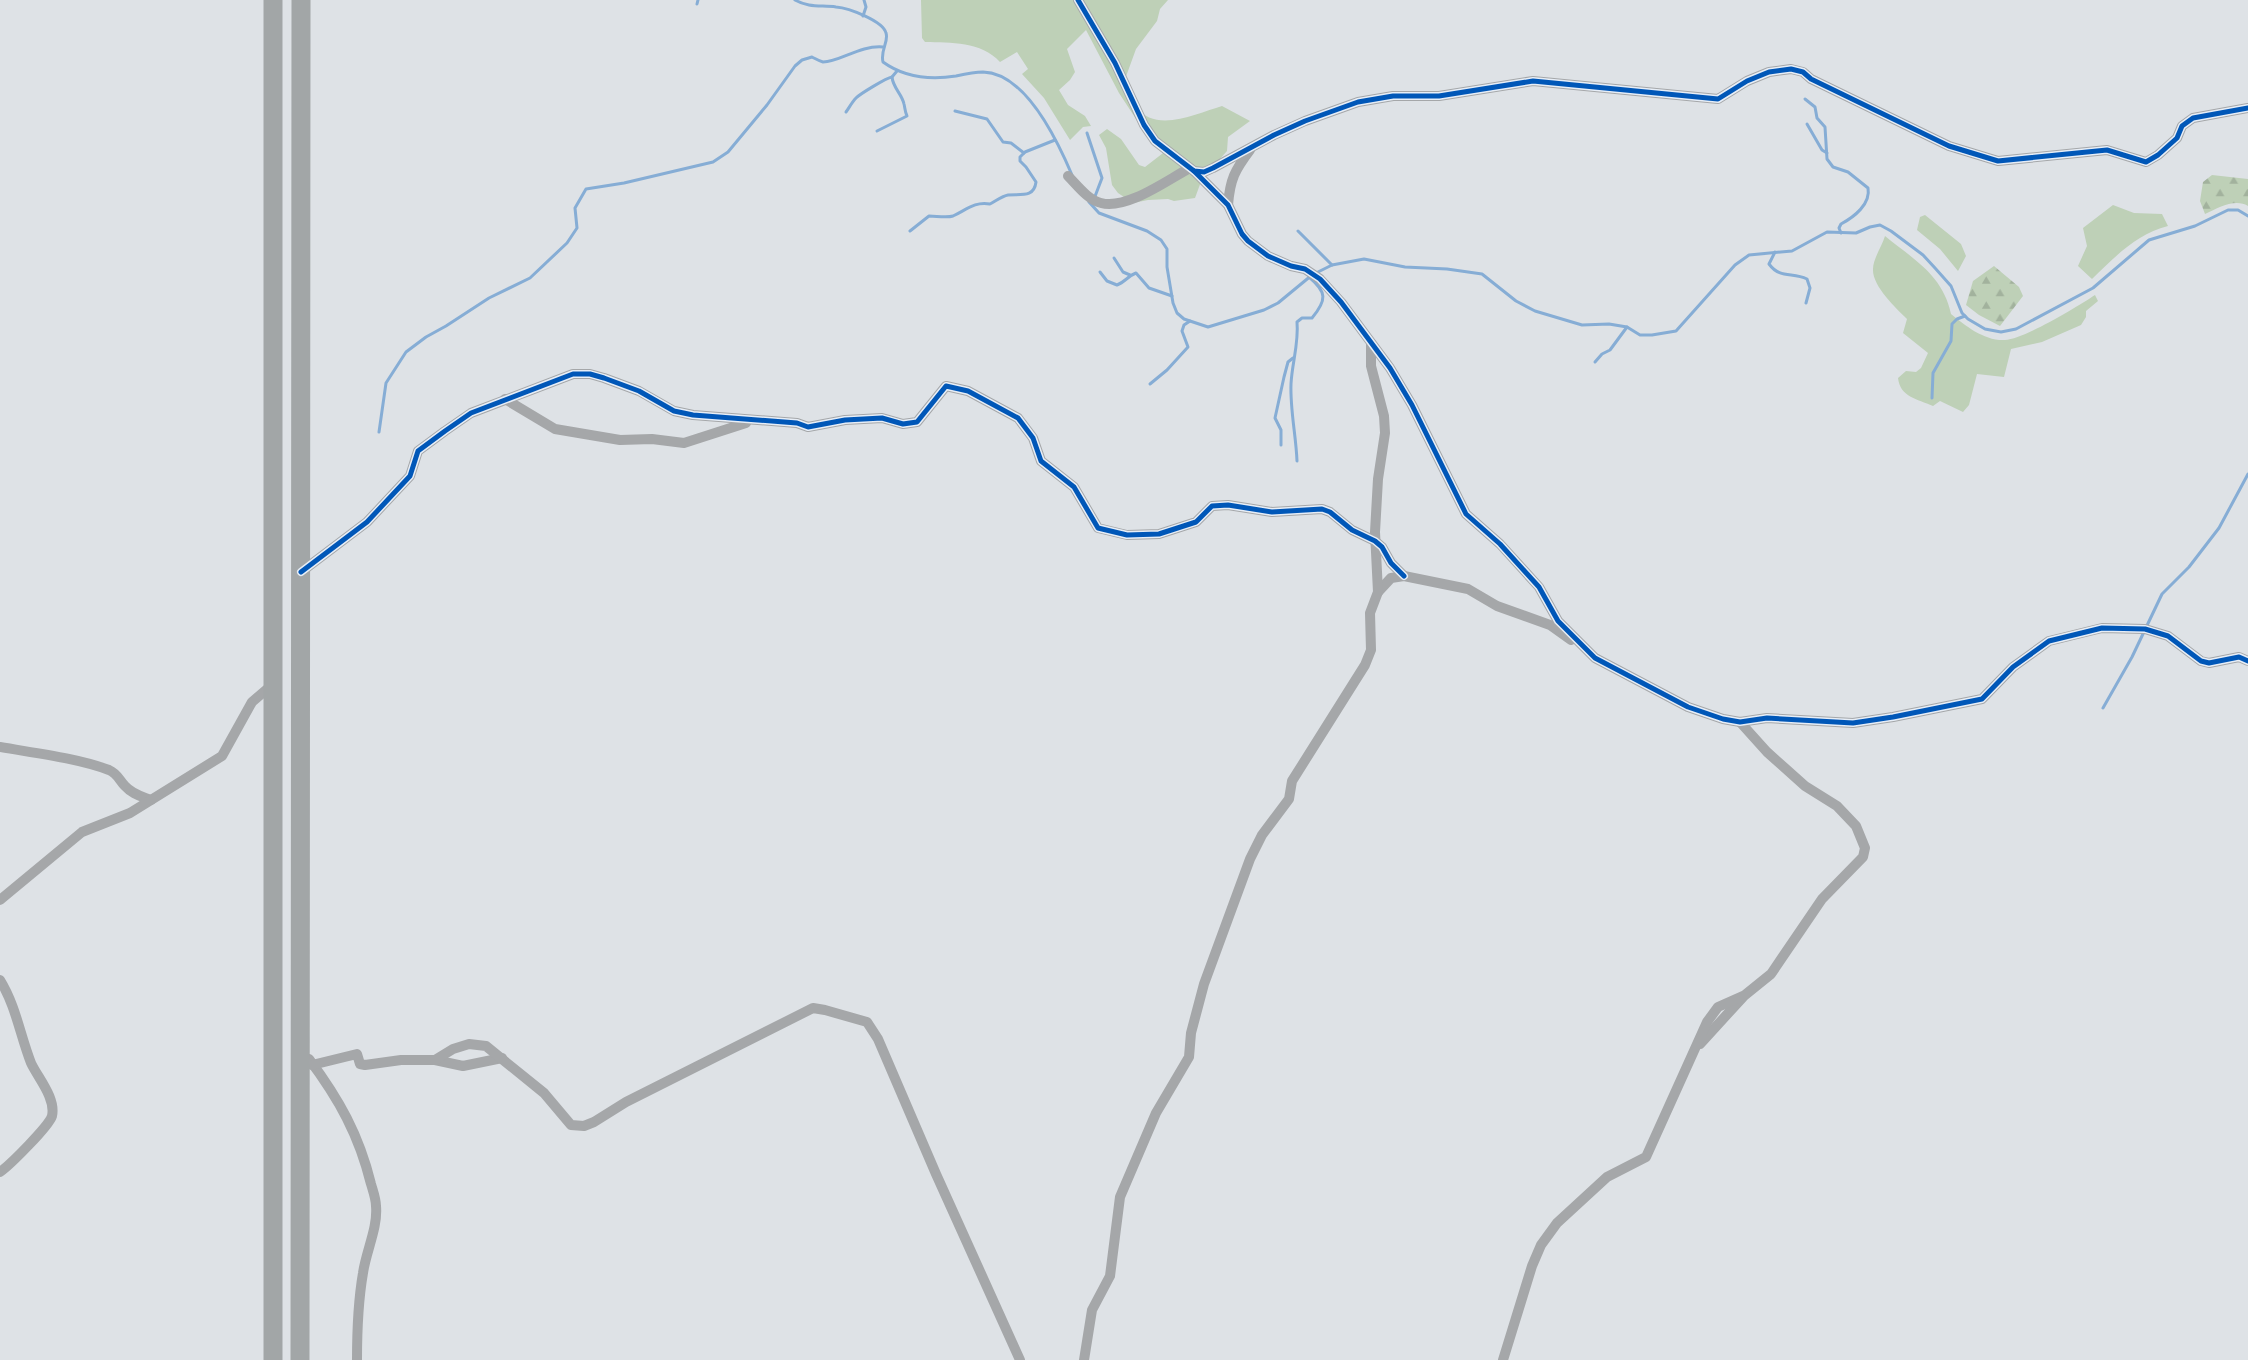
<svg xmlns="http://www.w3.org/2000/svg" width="2248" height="1360" font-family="'Fira Sans',sans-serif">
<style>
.green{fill:#bed0b7}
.forest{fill:url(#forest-firs)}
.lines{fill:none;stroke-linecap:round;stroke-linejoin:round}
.stream{stroke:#86add5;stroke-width:3}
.street{stroke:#a5a7a9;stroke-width:10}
.highway{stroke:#a2a6a7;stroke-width:19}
.cycleway-casing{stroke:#e7eef7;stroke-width:8}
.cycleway{stroke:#0057b8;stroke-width:5}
</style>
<defs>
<pattern id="forest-firs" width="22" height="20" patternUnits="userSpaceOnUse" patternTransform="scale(1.25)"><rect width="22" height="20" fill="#bed0b7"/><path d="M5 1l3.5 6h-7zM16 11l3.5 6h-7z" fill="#a2b29d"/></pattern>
</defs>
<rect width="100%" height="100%" fill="#dee2e6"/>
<g class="green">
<path d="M921 0H1168L1160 9 1157 21 1136 49 1124 82C1128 90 1130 100 1136 107 1156 134 1198 113 1222 106L1250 121 1228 137 1227 151 1202 179 1195 198 1174 201 1168 199 1148 200 1133 203 1118 193 1112 185 1106 148 1099 135 1107 129 1121 139 1139 165 1145 167 1167 150 1136 119 1119 93 1086 30 1067 49 1075 72 1070 80 1059 90 1068 105 1085 116 1091 126 1083 127 1070 140 1044 98 1022 74 1028 69 1017 52 1000 62C981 41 951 43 925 42L922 38Z"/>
<path d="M2113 205 2134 213 2162 214 2168 226C2136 234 2115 257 2092 279L2078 266 2087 246 2083 228Z"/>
<path d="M1925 215 1961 244 1966 256 1958 271 1940 249 1917 230 1920 217Z"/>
<path d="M1885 236C1913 259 1943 275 1951 314 1966 326 1984 341 2005 340 2024 339 2077 307 2095 295L2098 301 2086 311V317L2081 325 2042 342 2011 349 2004 377 1977 374 1969 405 1963 412 1940 401 1933 406C1917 399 1900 397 1898 378L1906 371 1916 372 1921 368 1928 353 1903 333 1907 319C1896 308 1872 286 1873 269 1873 259 1882 246 1885 236Z"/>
</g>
<g class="forest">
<path d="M2212 175 2248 179V206C2235 198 2218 208 2205 214L2200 201 2203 182Z"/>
<path d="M1994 266 2019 287 2023 296 2000 326 1979 315 1966 305 1973 281Z"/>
</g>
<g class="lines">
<g class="stream">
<path d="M795 0C809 8 821 5 836 7 849 8 883 21 886 33 889 42 880 50 883 62 905 78 930 80 956 76 965 74 974 72 983 72 1026 73 1058 142 1072 175"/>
<path d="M697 4 698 0"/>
<path d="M863 16 866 7 864 0"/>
<path d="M1805 99 1815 107 1817 118 1825 127 1827 159 1833 167 1848 172 1868 188C1871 204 1854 217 1841 224L1839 228 1841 233"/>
<path d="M955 111 987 119 1003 142 1011 143 1024 153"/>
<path d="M846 112C849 108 852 102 856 98 860 94 886 78 892 77"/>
<path d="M1807 124 1822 150 1827 153"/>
<path d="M877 131 907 116C905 112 905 108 904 104 902 94 893 88 892 77L897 71"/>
<path d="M1087 133 1102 178 1094 199"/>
<path d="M1089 202 1099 213 1147 231 1161 240 1167 249V267L1173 303 1177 313 1184 319 1208 327 1264 310 1278 303 1312 275 1332 265 1364 259 1405 267 1447 269 1482 274 1516 301 1535 311 1582 325 1609 324 1627 327 1640 335H1652L1676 331 1735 265 1749 255 1792 251 1827 232 1856 233 1870 227 1880 225 1891 231 1923 255 1935 268 1951 286 1962 313 1968 319 1985 329 2001 332 2016 329 2093 288 2149 240 2195 226 2228 210H2238L2248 216"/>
<path d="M910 231 929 216C936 216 947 218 953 216 966 210 975 201 990 204 996 201 1002 196 1008 195 1021 194 1034 198 1036 182L1026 167 1020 161V157L1025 152 1055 140"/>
<path d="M1298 231 1332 265"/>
<path d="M1775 252 1769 264C1780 279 1792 272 1807 279L1810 288 1806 303"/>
<path d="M1114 258 1123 272 1130 275"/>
<path d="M1100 272 1107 281 1117 285C1125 282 1128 276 1136 273L1149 288 1172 296"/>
<path d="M1595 362 1602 354 1610 350 1627 327"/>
<path d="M1150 384 1167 370 1188 347 1182 331 1184 325 1190 321"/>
<path d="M1932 398 1933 373 1951 341 1952 324 1957 319 1965 316"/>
<path d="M379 432 386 383 406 352 426 337 446 326 489 298 530 278 567 243 577 228 575 208 586 189 624 183 713 162 728 152 767 105 795 66 802 60 812 57C816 59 819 61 823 62 840 62 860 45 883 47"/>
<path d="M1281 445V430L1275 418 1284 377 1288 362 1293 358"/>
<path d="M1297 461C1296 435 1290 410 1291 384 1292 363 1299 343 1297 322L1302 318H1312C1327 300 1327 292 1309 277"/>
<path d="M2103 708 2132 657 2162 594 2189 567 2219 528 2248 474"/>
</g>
<g class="street">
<path d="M1078 0 1115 63 1144 125 1155 141 1194 171 1204 172 1213 168 1274 135 1305 121 1358 102 1393 96H1439L1533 81 1718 99 1747 81 1769 72 1791 69 1803 72 1811 79 1949 146 1998 161 2107 150 2146 162 2158 155 2177 138 2182 126 2193 118 2248 108"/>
<path d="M1194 171 1228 205 1242 234 1248 241 1268 256 1291 266 1305 269 1320 279 1341 302 1390 368 1412 405 1466 514 1500 544 1539 587 1558 621 1595 658 1688 707 1723 719 1740 722 1767 718 1853 723 1893 717 1982 699 2013 667 2049 641 2102 628 2145 629 2168 636 2201 661 2209 663 2239 657 2248 661"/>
<path d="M1068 176C1077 185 1088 200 1101 203 1127 210 1167 180 1190 168"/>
<path d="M1228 205C1230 179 1235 170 1250 150"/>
<path d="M505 399 555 429 620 440 652 439 684 443 746 423"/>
<path d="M301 572 367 522 410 476 418 451 445 431 471 413 573 374H590L604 378 639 391 674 411 693 415 797 423 808 427 845 420 882 418 903 424 917 422 946 386 968 391 1018 418 1033 438 1041 461 1074 487 1098 528 1127 535 1159 534 1196 522 1212 506 1228 505 1272 512 1322 509 1330 512 1352 530 1375 541 1382 547 1391 563 1404 576"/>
<path d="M1378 592 1391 578 1404 576 1468 589 1497 606 1550 625 1571 640"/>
<path d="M0 747C34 753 77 758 109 770 118 774 119 780 125 786 132 794 141 796 151 800"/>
<path d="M0 900 82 832 130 813 222 756 252 702 273 684"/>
<path d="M0 980C16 1006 20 1035 31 1063 38 1078 56 1098 52 1116 49 1126 10 1165 0 1172"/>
<path d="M1700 1044 1743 997"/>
<path d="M309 1059C339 1099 359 1135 371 1184 373 1191 376 1199 376 1206 378 1228 366 1251 363 1273 358 1302 357 1331 357 1360"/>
<path d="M435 1060 463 1066 502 1058"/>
<path d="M312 1065 357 1054 360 1064 365 1065 401 1060H435L453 1049 469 1044 486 1046 544 1093 571 1125 584 1126 594 1122 626 1102 813 1008 825 1010 867 1022 878 1039 936 1174 1020 1360"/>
<path d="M1084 1360 1092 1310 1110 1276 1120 1197 1156 1113 1189 1057 1191 1033 1204 984 1250 859 1262 835 1289 799 1292 781 1365 665 1371 650 1370 613 1378 592 1375 532 1378 479 1385 433 1384 416 1371 366V343"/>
<path d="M1503 1360 1532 1266 1541 1245 1557 1223 1607 1177 1646 1157 1707 1022 1718 1007 1745 995 1771 974 1822 899 1863 857 1865 848 1856 826 1837 806 1805 786 1767 752 1740 722"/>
</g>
<g class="highway">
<path d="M273 0V1360"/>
<path d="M300 1360 301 0"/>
</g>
<defs>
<g id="cycleway">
<path d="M1078 0 1115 63 1144 125 1155 141 1194 171 1204 172 1213 168 1274 135 1305 121 1358 102 1393 96H1439L1533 81 1718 99 1747 81 1769 72 1791 69 1803 72 1811 79 1949 146 1998 161 2107 150 2146 162 2158 155 2177 138 2182 126 2193 118 2248 108"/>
<path d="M1194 171 1228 205 1242 234 1248 241 1268 256 1291 266 1305 269 1320 279 1341 302 1390 368 1412 405 1466 514 1500 544 1539 587 1558 621 1595 658 1688 707 1723 719 1740 722 1767 718 1853 723 1893 717 1982 699 2013 667 2049 641 2102 628 2145 629 2168 636 2201 661 2209 663 2239 657 2248 661"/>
<path d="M301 572 367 522 410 476 418 451 445 431 471 413 573 374H590L604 378 639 391 674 411 693 415 797 423 808 427 845 420 882 418 903 424 917 422 946 386 968 391 1018 418 1033 438 1041 461 1074 487 1098 528 1127 535 1159 534 1196 522 1212 506 1228 505 1272 512 1322 509 1330 512 1352 530 1375 541 1382 547 1391 563 1404 576"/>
</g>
</defs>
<use href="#cycleway" class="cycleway-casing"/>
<use href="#cycleway" class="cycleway"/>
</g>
</svg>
